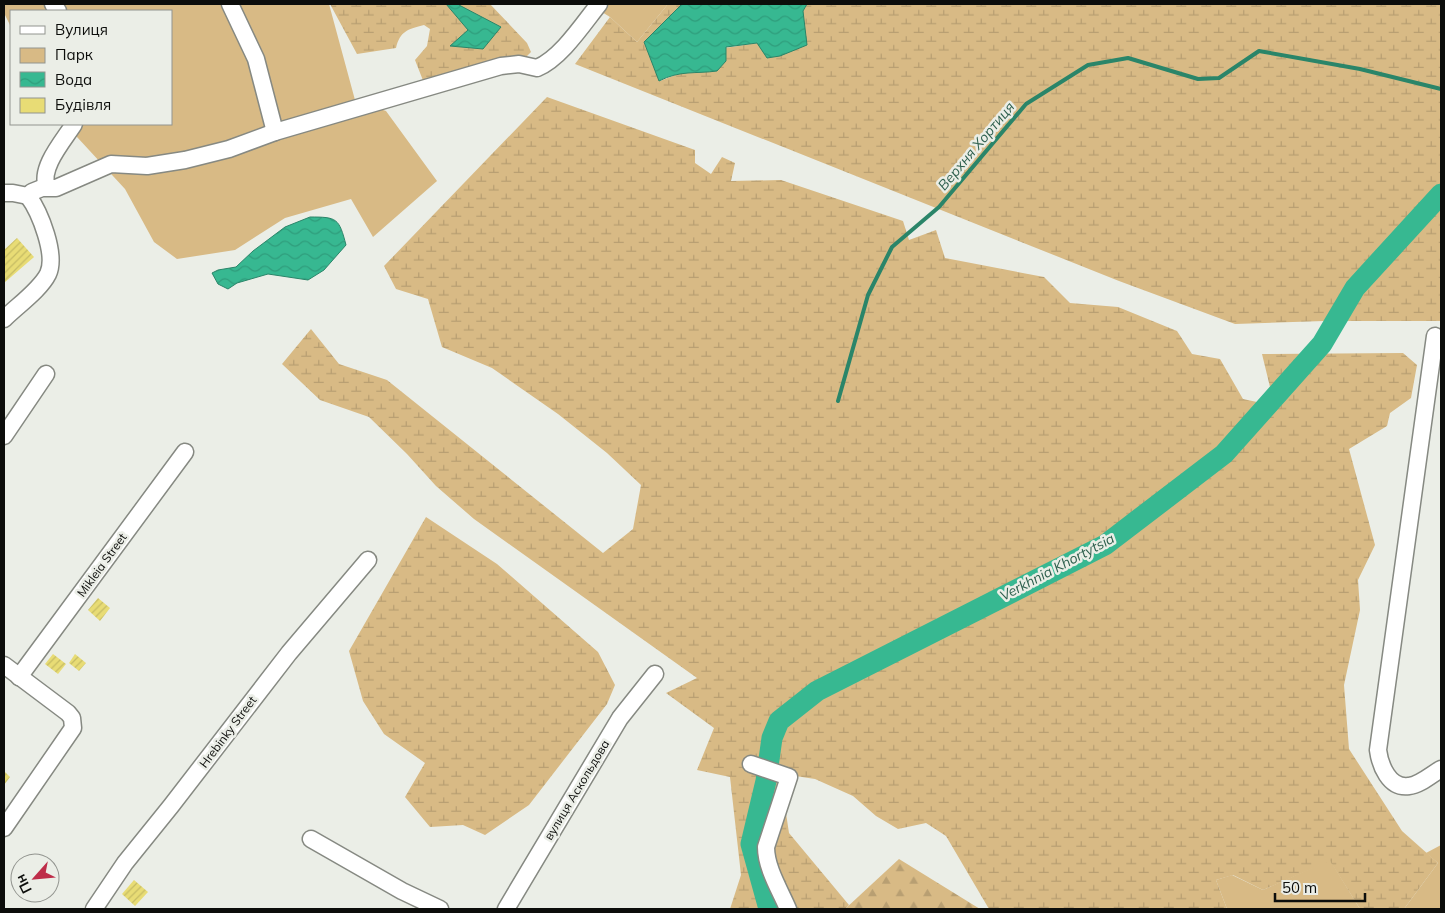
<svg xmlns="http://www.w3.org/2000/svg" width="1445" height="913" font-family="Mulish,sans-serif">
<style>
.green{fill:#d8ba85}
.forest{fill:url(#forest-firs)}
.wetland{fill:url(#wetland-marsh)}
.water{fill:url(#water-waves);stroke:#2a8569}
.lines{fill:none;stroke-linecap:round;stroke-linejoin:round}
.stream{stroke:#2a8569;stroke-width:4}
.river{stroke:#37b891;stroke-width:21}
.building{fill:url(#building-hatch)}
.minor-casing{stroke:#868982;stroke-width:19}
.minor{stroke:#fff;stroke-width:16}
.labels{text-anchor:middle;stroke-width:5;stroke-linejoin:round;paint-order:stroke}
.street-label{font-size:12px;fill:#0c0d0b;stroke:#ebeee7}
.water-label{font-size:14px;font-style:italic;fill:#2d5f4d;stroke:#ebeee7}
</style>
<defs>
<pattern id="forest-firs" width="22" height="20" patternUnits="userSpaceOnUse" patternTransform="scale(1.25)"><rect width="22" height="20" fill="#d8ba85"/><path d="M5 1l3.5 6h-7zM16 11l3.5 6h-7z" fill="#b89f72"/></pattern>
<pattern id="wetland-marsh" width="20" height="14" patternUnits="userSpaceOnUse" patternTransform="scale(1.25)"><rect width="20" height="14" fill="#d8ba85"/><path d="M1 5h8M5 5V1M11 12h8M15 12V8" fill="none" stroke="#b89f72"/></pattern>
<pattern id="water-waves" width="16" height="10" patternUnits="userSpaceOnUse" patternTransform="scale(1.25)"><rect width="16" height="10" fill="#37b891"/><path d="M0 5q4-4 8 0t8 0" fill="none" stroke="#2f9d7c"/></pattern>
<pattern id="building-hatch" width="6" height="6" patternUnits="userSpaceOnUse" patternTransform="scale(1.25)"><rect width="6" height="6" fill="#e8dc75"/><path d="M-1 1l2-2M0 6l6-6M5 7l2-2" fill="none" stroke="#c6bc64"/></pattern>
</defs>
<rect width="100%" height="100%" fill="#ebeee7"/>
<g class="green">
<path d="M4 4H329L355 100 386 111 437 181 373 237 351 199 285 218 235 250 177 259 154 242 125 189 65 124H171V11H11V27L4 13Z"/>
<path d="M589 4H668L637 42 610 17Z"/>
<path d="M1441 845V909H1404L1438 863 1426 853Z"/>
<path d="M1330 860 1360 909H1227L1216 880 1232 875 1263 890Z"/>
</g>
<path class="forest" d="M899 859 980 909H845Z"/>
<g class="wetland">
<path d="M330 4H490L527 43 531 52 526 57 514 58 424 83 415 60 427 46 430 29 424 25C408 29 400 31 396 48L357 54Z"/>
<path d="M668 4H682L644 42 660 81 683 72 698 73 725 48 757 43 803 11 807 4H1441V321H1324L1235 324 1119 281 575 64 610 17 637 42Z"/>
<path d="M547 97 695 150V163L711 174 722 157 735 163 731 181 781 180 903 221 909 240 936 230 945 258 1044 277 1070 303 1118 307 1177 331 1192 354 1220 359 1243 399 1257 402 1270 387 1262 354 1403 353 1417 365 1411 398 1390 413 1387 426 1349 449 1375 545 1358 580 1360 610 1344 685 1349 749 1402 831 1438 863 1404 909H1360L1330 861 1263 890 1233 875 1216 880 1227 909H989L946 836 926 823 898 829 876 816 853 796 815 779 789 775 784 800 789 833 849 905 845 909H730L741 875 730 777 697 770 714 728 666 693 697 678 474 519 436 486 407 454 369 417 320 400 282 364 311 329 339 364 387 380 603 553 633 529 641 485 607 453 558 414 492 368 442 347 428 299 396 289 384 266Z"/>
<path d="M426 517 497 564 598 652 615 685 607 704 529 805 485 835 463 825 430 827 405 797 425 763 384 734 363 701 349 651Z"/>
</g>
<g class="water">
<path d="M446 4H460L459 5 501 27 483 49 450 46 468 30Z"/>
<path d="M682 4H807L803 11 807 45 780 56 767 58 757 43 726 47V61L717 71C696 74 680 70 659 81L644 42Z"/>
<path d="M310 217C337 217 339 218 346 245L324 270 308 280 268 274 237 283 228 289 218 284 212 273 218 270 236 267 253 251 285 227Z"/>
</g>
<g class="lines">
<path class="stream" d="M838 401 868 295 892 247 939 207 1026 104 1088 65 1128 58 1198 79 1219 78 1259 51 1360 69 1441 89"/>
<path class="river" d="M769 909 751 844 766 781 772 738 779 721 817 691 1105 545 1224 454 1322 344 1355 288 1441 194"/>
</g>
<g class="building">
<path d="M17 238 34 257 4 283V250Z"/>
<path d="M98 598 110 608 100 621 88 610Z"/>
<path d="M53 654 66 664 58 674 45 664Z"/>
<path d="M75 654 86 663 79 671 69 663Z"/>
<path d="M4 771 10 777 4 785Z"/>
<path d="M134 880 148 892 135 906 122 894Z"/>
</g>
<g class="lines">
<defs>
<g id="minor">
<path d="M53 4 58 11"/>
<path d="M230 4 256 59 275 132"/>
<path d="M47 187C39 168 64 140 74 124"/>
<path d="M4 193H13L28 196"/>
<path d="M28 196 32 192 42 188H56L111 164 147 166 185 160 229 149 275 132 501 66 519 64 537 68C561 58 583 24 599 4"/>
<path d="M4 319C17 306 40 290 48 274 57 255 40 212 28 196"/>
<path d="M1435 336 1378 750C1380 765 1389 789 1409 786 1420 785 1432 774 1441 769"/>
<path d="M4 436 46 374"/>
<path d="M4 665 68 713 72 718 73 728 4 828"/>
<path d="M19 677 185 452"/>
<path d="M751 764 789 777 766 847C766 868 780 890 788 909"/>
<path d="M311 839 402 891 440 909"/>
<path d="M94 909 125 863 171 806 289 653 368 560"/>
<path d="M506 909 620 718 655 674"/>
</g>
</defs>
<use href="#minor" class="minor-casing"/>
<use href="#minor" class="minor"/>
</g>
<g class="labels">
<g class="street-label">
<text transform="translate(102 565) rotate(-54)" y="4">Mikleia Street</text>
<text transform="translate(228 732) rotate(-53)" y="4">Hrebinky Street</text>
<text transform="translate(577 790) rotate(-59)" y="4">вулиця Аскольдова</text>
</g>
<g class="water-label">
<text transform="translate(976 146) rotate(-50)" y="5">Верхня Хортиця</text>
<text transform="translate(1057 567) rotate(-28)" y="5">Verkhnia Khortytsia</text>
</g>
</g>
<rect width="1445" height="913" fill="none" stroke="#0c0d0b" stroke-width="10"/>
<rect x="10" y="10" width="162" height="115" fill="#ebeee7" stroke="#92948f"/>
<rect x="20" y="26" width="25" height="8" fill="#ffffff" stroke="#92948f"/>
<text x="55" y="35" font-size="15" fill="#0c0d0b">Вулиця</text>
<rect x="20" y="48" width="25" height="15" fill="#d8ba85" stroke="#92948f"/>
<text x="55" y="60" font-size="15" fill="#0c0d0b">Парк</text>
<rect x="20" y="72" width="25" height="15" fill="url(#water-waves)" stroke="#92948f"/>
<text x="55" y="85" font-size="15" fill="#0c0d0b">Вода</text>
<rect x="20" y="98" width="25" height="15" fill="#e8dc75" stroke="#92948f"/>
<text x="55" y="110" font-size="15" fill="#0c0d0b">Будівля</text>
<g transform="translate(35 878) rotate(243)"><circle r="24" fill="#ebeee7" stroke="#92948f"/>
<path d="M0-4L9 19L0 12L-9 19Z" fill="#be2d49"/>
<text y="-8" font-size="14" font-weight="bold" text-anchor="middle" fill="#0c0d0b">Пн</text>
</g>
<path d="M1275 893v8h90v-8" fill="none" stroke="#0c0d0b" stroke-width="2.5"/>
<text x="1282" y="893" font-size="15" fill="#0c0d0b" stroke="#ebeee7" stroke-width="4" paint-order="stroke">50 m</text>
</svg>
